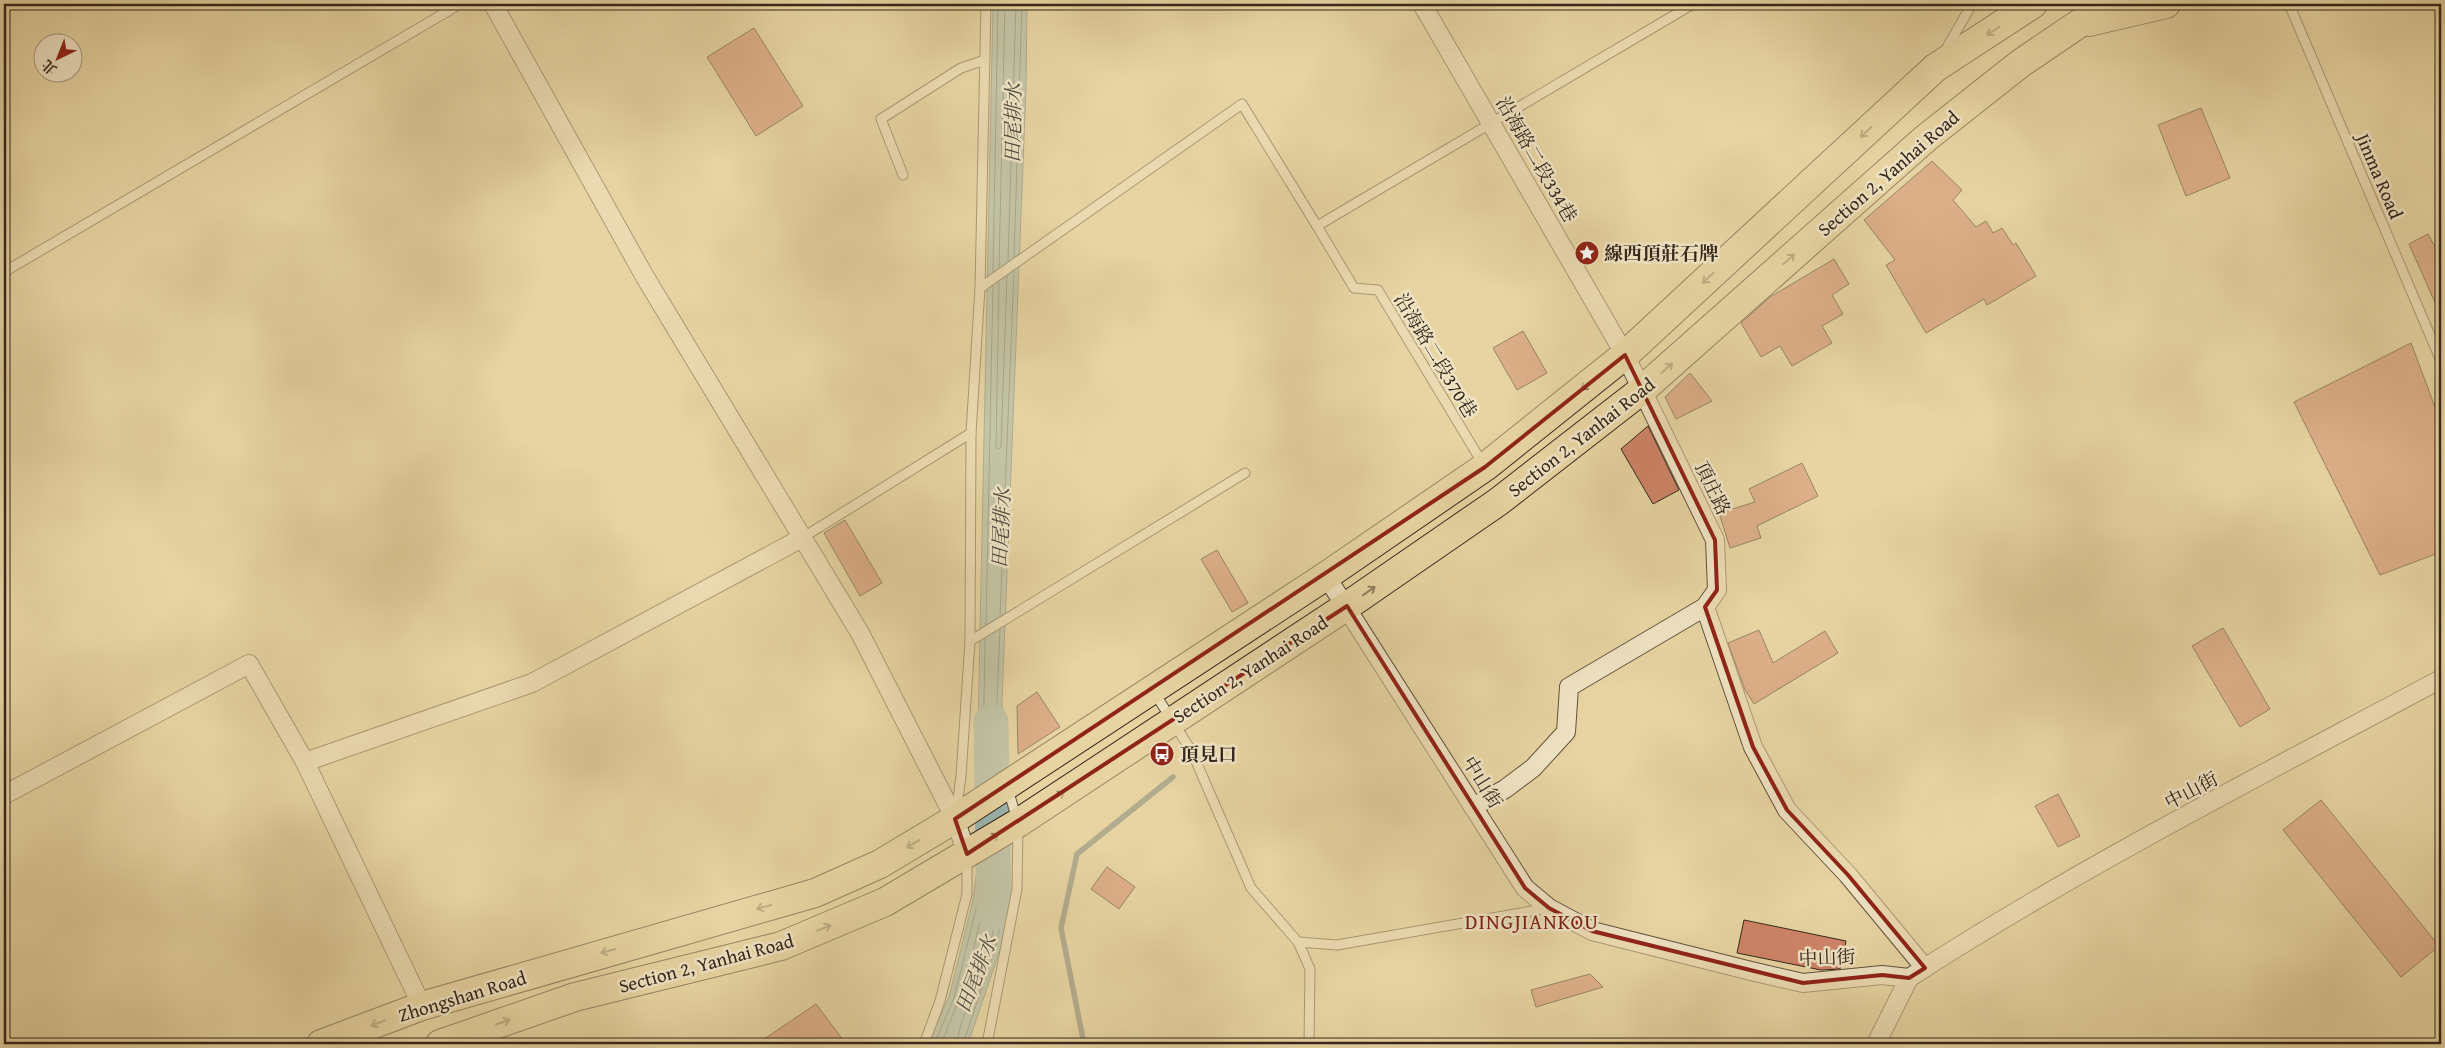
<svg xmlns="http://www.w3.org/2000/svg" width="2445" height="1048" font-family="'Gentium Book Plus','Noto Serif TC',serif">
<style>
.water{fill:#9ab6b0;stroke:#727d75}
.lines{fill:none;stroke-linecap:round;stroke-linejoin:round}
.shore{stroke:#686e66;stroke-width:1}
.stream{stroke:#727d75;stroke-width:5.5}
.river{stroke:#9ab6b0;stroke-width:35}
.building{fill:#ce8468;stroke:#35271c}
.lane-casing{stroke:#62523e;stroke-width:11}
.street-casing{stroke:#62523e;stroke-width:20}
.primary-casing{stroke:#35271c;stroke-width:30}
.lane{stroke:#efe3c3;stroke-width:9}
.street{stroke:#efe3c3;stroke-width:18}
.primary{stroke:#e7d4a2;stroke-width:28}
.oneway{stroke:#8e7e5f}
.marked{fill:none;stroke:#8f2418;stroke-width:4;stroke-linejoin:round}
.labels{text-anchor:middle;stroke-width:5;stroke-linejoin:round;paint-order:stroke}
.street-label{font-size:19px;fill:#35271c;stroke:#efe3c3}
.poi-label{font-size:19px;font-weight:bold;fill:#35271c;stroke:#efe3c3;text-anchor:start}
.water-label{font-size:20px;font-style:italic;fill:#4e4b41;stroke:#efe3c3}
.quarter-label{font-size:21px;letter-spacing:1px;fill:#7a1f14;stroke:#efe3c3}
</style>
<rect width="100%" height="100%" fill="#e7d4a2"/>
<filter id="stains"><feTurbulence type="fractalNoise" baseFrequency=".004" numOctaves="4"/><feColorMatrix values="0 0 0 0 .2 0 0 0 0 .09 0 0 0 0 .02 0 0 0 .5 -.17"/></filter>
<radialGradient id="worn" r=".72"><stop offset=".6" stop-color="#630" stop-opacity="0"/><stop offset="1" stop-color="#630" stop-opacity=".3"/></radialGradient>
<g class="water">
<path d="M993 4H1027L1026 87 1002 701 1003 762 977 777Z"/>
<path d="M1005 858 1009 902 1002 944 968 1044H928L949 997 973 900 976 876Z"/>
</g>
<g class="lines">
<g class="shore">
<path d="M1014 257 1022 4"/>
<path d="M1008 261 1016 4"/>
<path d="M999 267 1005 4"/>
<path d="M993 272 998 4"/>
<path d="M999 281 996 447 998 449 1001 447 1007 276"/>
<path d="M1000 616 1014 271"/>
<path d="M986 625 993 286"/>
<path d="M985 638 983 764 985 767 998 758 997 701 1000 629"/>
<path d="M934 1044 954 998 978 901 980 880 999 868 1004 901 997 942 963 1044"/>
<path d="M941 1044C963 993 979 939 986 884L994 879C1015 910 959 1009 957 1044"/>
</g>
<path class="stream" d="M1084 1044 1061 928 1077 854 1173 777"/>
<path class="river" d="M991 722 994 912"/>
</g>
<g class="building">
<path d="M754 28 803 106 756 136 707 57Z"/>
<path d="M2201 108 2230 178 2186 196 2158 125Z"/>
<path d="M1932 161 1962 190 1953 200 1976 227 1986 221 1993 233 2002 228 2013 245 2016 243 2036 276 1987 305 1984 299 1926 333 1886 265 1895 260 1864 220Z"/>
<path d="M2428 234 2441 258V316L2409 244Z"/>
<path d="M1834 259 1849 284 1832 295 1843 314 1822 326 1832 343 1792 366 1780 346 1761 357 1741 323 1770 297Z"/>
<path d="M1523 331 1547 373 1517 390 1493 348Z"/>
<path d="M2411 343 2441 423V552L2380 575 2294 402Z"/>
<path d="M1690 373 1712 401 1676 419 1665 397Z"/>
<path d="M1648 426 1679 490 1653 504 1621 449Z"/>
<path d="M1802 463 1818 496 1757 526 1761 538 1730 548 1719 513 1755 502 1749 489Z"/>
<path d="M845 520 882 583 860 596 824 533Z"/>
<path d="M1217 550 1248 603 1232 612 1201 559Z"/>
<path d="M2223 628 2270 709 2240 727 2192 646Z"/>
<path d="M1759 630 1773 663 1825 631 1838 653 1754 704 1745 690 1728 643Z"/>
<path d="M1037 692 1060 727 1018 754 1017 706Z"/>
<path d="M2058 794 2080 836 2058 847 2035 806Z"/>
<path d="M2321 800 2439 946 2401 977 2283 830Z"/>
<path d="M1107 867 1135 887 1119 909 1091 889Z"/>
<path d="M1744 920 1846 941 1840 969 1821 970 1737 953Z"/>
<path d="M1590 974 1603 987 1536 1007 1531 990Z"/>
<path d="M816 1004 846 1044H757Z"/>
</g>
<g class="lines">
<defs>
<g id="lane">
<path d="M2289 4 2441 361"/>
<path d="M1945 51 1972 4"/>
<path d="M903 175 881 119 961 68 985 60"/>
<path d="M1317 226 1354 288 1378 290 1483 464"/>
<path d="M4 272 460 4"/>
<path d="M980 288 1242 104 1317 226 1693 4"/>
<path d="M802 538 971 433"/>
<path d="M970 641 1245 473"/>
<path d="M1154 692 1192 752 1251 888 1298 942 1310 969 1309 1044"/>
<path d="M956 813 961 776 970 641 971 433 980 288 986 4"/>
<path d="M1298 942 1337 945 1549 908"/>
<path d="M924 1044 940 1001 967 894V859"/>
<path d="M987 1044 1017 889 1018 823 1008 789"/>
</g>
<g id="street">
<path d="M493 4 645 277 860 633 955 819 967 854"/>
<path d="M1422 4 1625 355 1715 540 1717 590 1705 607 1569 687 1566 732 1533 768 1505 789 1473 807"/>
<path d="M1326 576 1525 888 1549 908 1592 931 1751 971 1803 983 1882 975 1909 978C2080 867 2262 775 2441 679"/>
<path d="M1705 607 1753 747 1787 810 1848 875 1925 968"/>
<path d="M305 762 532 683 802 538"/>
<path d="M4 795 249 664 305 762 422 1006"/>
<path d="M1876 1044 1909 978"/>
</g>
<g id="primary">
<path d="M2089 22 2166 4"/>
<path d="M321 1044 422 1006 815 893 880 864 955 819 1326 576 1485 467 1625 355 1935 68 2033 4"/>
<path d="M440 1044 575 997 781 946 885 902 1018 823 1347 606 1498 502 1642 390 1926 138 2021 63 2108 4"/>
</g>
</defs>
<use href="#lane" class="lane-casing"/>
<use href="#street" class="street-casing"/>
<use href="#primary" class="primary-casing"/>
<use href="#lane" class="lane"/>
<use href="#street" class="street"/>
<use href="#primary" class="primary"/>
</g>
<defs><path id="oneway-shaft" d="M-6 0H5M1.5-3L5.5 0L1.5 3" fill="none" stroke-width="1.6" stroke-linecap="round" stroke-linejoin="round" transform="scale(1.25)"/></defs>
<g class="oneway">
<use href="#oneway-shaft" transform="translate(1993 31) rotate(146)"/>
<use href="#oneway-shaft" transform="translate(1866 132) rotate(137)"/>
<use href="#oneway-shaft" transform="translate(1789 259) rotate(-42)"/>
<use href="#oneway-shaft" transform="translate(1708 278) rotate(137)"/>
<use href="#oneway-shaft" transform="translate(1667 368) rotate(-42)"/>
<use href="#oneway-shaft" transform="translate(1587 385) rotate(141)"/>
<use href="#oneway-shaft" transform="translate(1369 591) rotate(-35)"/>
<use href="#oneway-shaft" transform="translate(1058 796) rotate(-34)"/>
<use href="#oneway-shaft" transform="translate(992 838) rotate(-32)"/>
<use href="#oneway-shaft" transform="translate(913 844) rotate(149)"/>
<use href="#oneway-shaft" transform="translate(764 907) rotate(164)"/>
<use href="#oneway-shaft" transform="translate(824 928) rotate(-23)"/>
<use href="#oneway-shaft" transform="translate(608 951) rotate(164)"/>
<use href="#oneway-shaft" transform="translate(503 1022) rotate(-19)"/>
<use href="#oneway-shaft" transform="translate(378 1023) rotate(159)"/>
</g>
<path d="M0 0H2445V1048H0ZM1625 355 1715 540 1717 590 1705 607 1753 747 1787 810 1848 875 1925 968 1909 978 1882 975 1803 983 1592 931 1549 908 1525 888 1347 606 967 854 955 819 1485 467Z" fill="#e7d4a2" fill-opacity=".55" fill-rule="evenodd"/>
<path class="marked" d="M1625 355 1715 540 1717 590 1705 607 1753 747 1787 810 1848 875 1925 968 1909 978 1882 975 1803 983 1592 931 1549 908 1525 888 1347 606 967 854 955 819 1485 467Z"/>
<defs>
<symbol id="sight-disc" viewBox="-11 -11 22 22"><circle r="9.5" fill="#8f2418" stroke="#efe3c3"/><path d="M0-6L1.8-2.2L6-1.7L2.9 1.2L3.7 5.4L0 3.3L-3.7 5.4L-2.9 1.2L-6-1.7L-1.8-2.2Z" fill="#fff"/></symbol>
<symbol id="bus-disc" viewBox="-11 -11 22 22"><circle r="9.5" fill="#8f2418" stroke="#efe3c3"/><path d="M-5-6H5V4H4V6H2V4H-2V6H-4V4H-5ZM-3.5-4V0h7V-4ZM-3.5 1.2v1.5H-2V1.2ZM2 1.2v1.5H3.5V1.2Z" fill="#fff"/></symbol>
</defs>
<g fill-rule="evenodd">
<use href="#sight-disc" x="1573" y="239" width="28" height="28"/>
<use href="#bus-disc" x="1148" y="740" width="28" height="28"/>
</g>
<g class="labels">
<g class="street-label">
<text transform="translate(1537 159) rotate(60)" y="7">沿海路二段334巷</text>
<text transform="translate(1888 173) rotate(-41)" y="7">Section 2, Yanhai Road</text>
<text transform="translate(2380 176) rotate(67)" y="7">Jinma Road</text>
<text transform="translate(1436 355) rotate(59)" y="7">沿海路二段370巷</text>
<text transform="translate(1581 437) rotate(-38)" y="7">Section 2, Yanhai Road</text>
<text transform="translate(1713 488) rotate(64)" y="7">頂庄路</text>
<text transform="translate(1250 669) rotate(-33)" y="7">Section 2, Yanhai Road</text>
<text transform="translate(1483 782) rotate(58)" y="7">中山街</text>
<text transform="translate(2191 790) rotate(-28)" y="7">中山街</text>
<text transform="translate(1827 957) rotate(-2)" y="7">中山街</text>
<text transform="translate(706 963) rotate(-15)" y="7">Section 2, Yanhai Road</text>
<text transform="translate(462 996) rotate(-17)" y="7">Zhongshan Road</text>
</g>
<g class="poi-label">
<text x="1604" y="260">線西頂莊石牌</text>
<text x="1180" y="761">頂見口</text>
</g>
<g class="water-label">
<text transform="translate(1013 123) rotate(-89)" y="7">田尾排水</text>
<text transform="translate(1001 528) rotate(-87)" y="7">田尾排水</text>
<text transform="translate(976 974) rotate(-69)" y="7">田尾排水</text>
</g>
<g class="quarter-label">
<text x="1532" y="929">DINGJIANKOU</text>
</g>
</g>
<rect width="2445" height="1048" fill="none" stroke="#e7d4a2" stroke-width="20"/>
<rect x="5" y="5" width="2435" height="1038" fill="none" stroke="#35271c" stroke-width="2.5"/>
<rect x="10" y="10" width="2425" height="1028" fill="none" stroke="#35271c"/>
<g transform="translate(58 58) rotate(223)"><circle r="24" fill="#efe3c3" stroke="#a59880"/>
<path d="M0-4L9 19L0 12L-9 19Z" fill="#8f2418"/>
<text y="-8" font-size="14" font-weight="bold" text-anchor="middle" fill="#35271c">北</text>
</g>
<rect width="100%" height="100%" filter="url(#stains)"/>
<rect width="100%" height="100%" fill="url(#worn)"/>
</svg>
